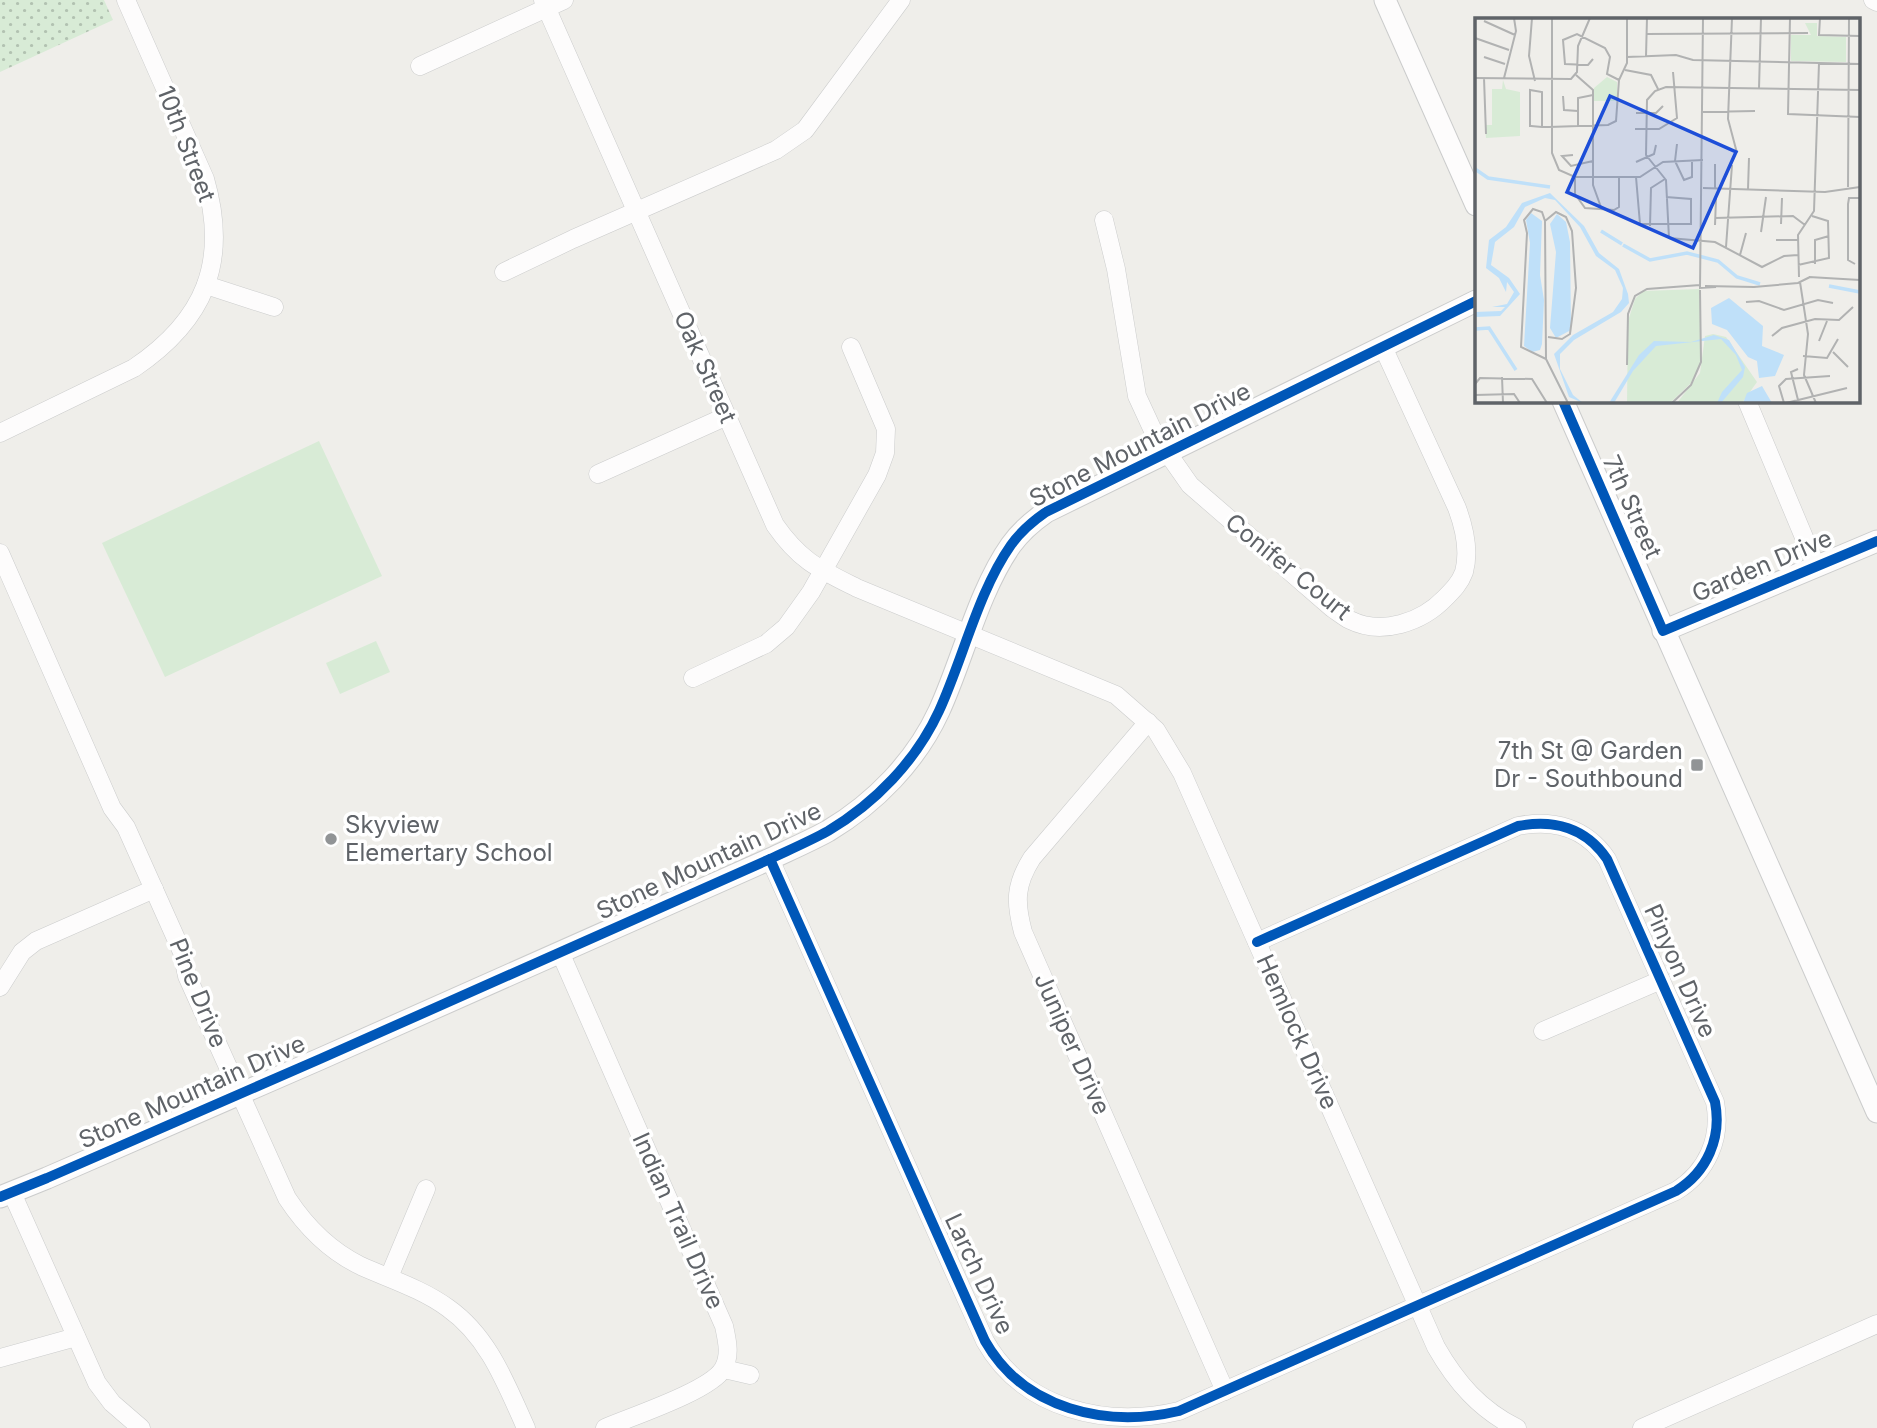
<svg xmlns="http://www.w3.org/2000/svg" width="1877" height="1428" font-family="Inter,sans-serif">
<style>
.green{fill:url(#green-dots)}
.pitch{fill:#d8ebd6}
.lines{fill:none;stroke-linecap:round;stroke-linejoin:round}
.minor-casing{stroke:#cbcccc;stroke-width:19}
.tertiary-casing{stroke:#cbcccc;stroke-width:23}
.minor{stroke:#fdfcfc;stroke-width:18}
.tertiary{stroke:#fdfcfc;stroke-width:21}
.cycleway-casing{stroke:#fff;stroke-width:15}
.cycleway{stroke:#0057b8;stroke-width:10}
.poi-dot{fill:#919496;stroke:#fff;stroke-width:2.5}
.labels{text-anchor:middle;stroke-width:7;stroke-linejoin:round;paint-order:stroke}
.street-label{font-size:24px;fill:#5f6368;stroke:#fff}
.poi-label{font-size:24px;fill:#5f6368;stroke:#fff;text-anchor:end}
.inset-river{fill:none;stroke:#bfe0f9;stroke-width:3.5}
.inset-road{fill:none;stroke:#b1b2b2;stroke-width:2}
.view{fill:#1d4ed8;fill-opacity:0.15;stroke:#1d4ed8;stroke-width:3.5}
.inset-edge{fill:none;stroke:#5f6368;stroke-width:3.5}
</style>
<defs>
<pattern id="green-dots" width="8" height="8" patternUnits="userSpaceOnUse" patternTransform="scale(1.75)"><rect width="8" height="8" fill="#d8ebd6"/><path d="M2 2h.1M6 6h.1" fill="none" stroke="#b2c2b1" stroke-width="1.8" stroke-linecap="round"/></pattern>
</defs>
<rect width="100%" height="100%" fill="#efeeea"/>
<path class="green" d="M0 0H104L113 20 0 72Z"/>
<g class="pitch">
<path d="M319 441 382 576 165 677 102 543Z"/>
<path d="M376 641 390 672 340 694 326 663Z"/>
</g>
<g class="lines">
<defs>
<g id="minor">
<path d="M543 0 775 525C800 561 819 569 857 588L1116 695 1156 730 1182 773 1436 1347C1456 1382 1480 1410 1517 1428"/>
<path d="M1873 0 1877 2"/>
<path d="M420 66 564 0"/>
<path d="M1104 220 1116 269 1137 396 1155 435 1190 485 1332 608C1338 612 1344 617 1350 620 1382 636 1422 622 1445 598 1453 590 1460 583 1464 572 1470 550 1464 527 1457 508L1383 347"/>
<path d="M504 272 573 239 776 150 805 130 901 0"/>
<path d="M206 285 274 307"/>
<path d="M1747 401 1816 566"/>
<path d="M0 433 134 368C205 320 229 262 205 179L126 0"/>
<path d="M598 474 727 416"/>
<path d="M0 553 112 808 126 827 182 952 187 976 287 1198C306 1227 330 1251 361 1266 390 1279 422 1289 448 1308 489 1337 506 1384 526 1428"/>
<path d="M693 678 766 644 786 627 811 592 877 475 885 453 886 429 851 347"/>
<path d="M1148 722 1032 858C1015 885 1015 902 1023 932L1225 1391"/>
<path d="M770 859 985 1341C1024 1410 1107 1428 1179 1411L1676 1191C1707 1172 1722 1138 1715 1102L1607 859C1586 828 1554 819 1518 826L1257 942"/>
<path d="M560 952 724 1326C727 1340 731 1356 723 1369 710 1391 630 1417 605 1428"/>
<path d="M0 987 22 952 36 941 154 889"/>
<path d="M1543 1031 1661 980"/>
<path d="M12 1193 97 1383 112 1403 141 1428"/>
<path d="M389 1277 426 1189"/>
<path d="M0 1358 76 1337"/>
<path d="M724 1369 750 1375"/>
<path d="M1642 1428 1877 1324"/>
</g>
<g id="tertiary">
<path d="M1385 0 1476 205"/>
<path d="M1563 401 1877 1112"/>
<path d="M1663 631 1877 541"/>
<path d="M0 1197 47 1178 320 1059 770 859C789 850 810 841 828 831 875 803 916 761 939 711 963 659 978 592 1011 545 1021 531 1033 521 1046 512L1476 301"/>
</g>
</defs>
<use href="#minor" class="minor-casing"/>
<use href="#tertiary" class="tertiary-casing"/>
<use href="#minor" class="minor"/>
<use href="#tertiary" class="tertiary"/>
<defs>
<g id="cycleway">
<path d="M1563 401 1663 631 1877 541"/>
<path d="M770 859 985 1341C1024 1410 1107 1428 1179 1411L1676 1191C1707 1172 1722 1138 1715 1102L1607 859C1586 828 1554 819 1518 826L1257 942"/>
<path d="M0 1197 47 1178 320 1059 770 859C789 850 810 841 828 831 875 803 916 761 939 711 963 659 978 592 1011 545 1021 531 1033 521 1046 512L1476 301"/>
</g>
</defs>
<use href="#cycleway" class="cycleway-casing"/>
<use href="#cycleway" class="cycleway"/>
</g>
<g class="poi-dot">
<rect x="1690" y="758" width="14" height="14" rx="3.5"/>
<circle cx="331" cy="839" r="7"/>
</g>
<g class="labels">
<g class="street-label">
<text transform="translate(186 144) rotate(69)" y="8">10th Street</text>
<text transform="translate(705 367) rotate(66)" y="8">Oak Street</text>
<text transform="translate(1140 445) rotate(-27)" y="8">Stone Mountain Drive</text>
<text transform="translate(1632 507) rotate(66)" y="8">7th Street</text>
<text transform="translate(1762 566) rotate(-23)" y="8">Garden Drive</text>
<text transform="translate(1288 567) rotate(39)" y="8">Conifer Court</text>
<text transform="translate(709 861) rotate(-25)" y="8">Stone Mountain Drive</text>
<text transform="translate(1680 971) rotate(66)" y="8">Pinyon Drive</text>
<text transform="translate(198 993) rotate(68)" y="8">Pine Drive</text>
<text transform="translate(1297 1032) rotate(66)" y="8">Hemlock Drive</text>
<text transform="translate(1072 1044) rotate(66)" y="8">Juniper Drive</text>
<text transform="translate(192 1092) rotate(-24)" y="8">Stone Mountain Drive</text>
<text transform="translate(678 1221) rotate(66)" y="8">Indian Trail Drive</text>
<text transform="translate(979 1274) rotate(65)" y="8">Larch Drive</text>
</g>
<g class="poi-label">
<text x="1683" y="759">7th St @ Garden<tspan x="1683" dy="28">Dr - Southbound</tspan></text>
<text x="345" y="833" text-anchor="start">Skyview<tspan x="345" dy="28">Elemertary School</tspan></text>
</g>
</g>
<g transform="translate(1475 18)">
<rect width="385" height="385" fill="#efeeea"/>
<path d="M330 5H342V18L371 19V44L316 43V17H336ZM132 59 142 64V83H119V70ZM28 62 31 71 45 74V118L11 120 10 107H17V71H27ZM225 271V346L216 365 195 385H152L153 303 160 281 168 273ZM238 316 251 319 282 364 267 385H202L225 355 230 318Z" fill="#d8ebd6"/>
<path d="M75 175 109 208 124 235 144 251 153 276 154 285 146 294 99 322 85 336V351L98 377 108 385 94 379 79 336 98 317 138 294 147 281 148 270 140 252 121 238 105 209 80 182 70 180 50 189 39 209 20 224 16 247 34 260 45 276 25 298 0 299V294L26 293 30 289H17L32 286 39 274 32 264 31 274 24 260 11 250 14 222 31 209 47 185ZM56 195 67 203 65 257 69 282 67 326 65 332 57 334 49 328 55 225 51 202ZM82 196 91 204 95 224 96 312 81 320 75 310 81 234 75 206ZM254 280 288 308 287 328 309 337 300 358 284 360 282 343 273 339 252 312 237 306 236 290ZM239 317 254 322 270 349 268 359 246 385H242L247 374 267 352 261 337 246 321 181 328 158 353 139 385H134L164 337 179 323 216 324ZM287 368 297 385H268L272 375Z" fill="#bfe0f9"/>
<path class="inset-river" d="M0 151 13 160 75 169M126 213 147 226M148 227 175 242 212 235 243 243 262 259 285 266M354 268 385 274M0 311 14 310 41 352"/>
<path class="inset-road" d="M57 0 54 38 60 63M77 0V135L84 152 100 159H165L188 144 228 142M228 0 225 270 241 269M257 0 253 101 262 135M315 0 313 96 385 99M345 0 344 17 385 18M9 3 40 17M172 16 333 15M0 20 34 32M171 38 172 0M9 39 30 46M152 39 201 37 218 42 385 46M118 41 113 47 90 46 88 22 102 16 130 30 135 39 132 56 144 62M150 52 176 57 183 71M101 57 118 72V167L127 192M0 60 96 61 102 54 103 28 115 0M9 60 11 116M29 60 41 13 39 0M284 70 286 0M88 78 89 92 103 93M228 94 280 93M161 95H181L188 88M103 108V80L118 77M67 109V74L55 72V108H56L67 109H74L133 107 141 103 144 62 152 45V0M160 111H184L202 100 198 54M202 126 200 143 209 162 217 159V143M98 137 87 138 96 148 118 143M161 144 179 136 181 127M100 159V176L110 190 139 192 144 189V159M161 159 165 206H216V181L191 179M373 169 374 0M228 170 350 174 385 169M240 171V146M273 171 274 140M240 200 318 198 330 207M70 203 81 194 91 199 97 213 101 270 95 316 87 321 73 319M306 206 307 180M240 207 241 181M175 208 176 170 190 161M286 214 291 179M301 222H323M251 229 257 147M265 237 271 215M323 237 309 238 287 249 240 224 194 220 191 162 171 137 172 82 180 73 191 69 385 72M340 246V222L354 218M380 246 373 242V186L374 180H385M323 247 354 240 353 203 337 198M324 259 323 217 339 193 344 45M334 259 385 262M325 264 333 316 329 357 341 385M230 268 279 269 323 265 335 259M271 284 284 283 309 292 343 282 358 285M297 318 307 310 340 301 364 302 378 289M344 323 352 303M358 334 373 349M328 338 352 340 363 321M71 341 46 329 52 215 49 202 58 191 67 194 70 203 71 341 93 385M152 347 153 296 160 278 172 271 225 267M323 351 316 354 323 382M27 359 28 385M0 366 5 360 57 361 72 385M0 377 39 376 45 385M197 385 216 367 226 344 225 272M309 385 304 368 311 361 355 358M311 385 372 370"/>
<path class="view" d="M135 78 261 134 218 230 92 174Z"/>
<rect width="385" height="385" class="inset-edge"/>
</g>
</svg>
